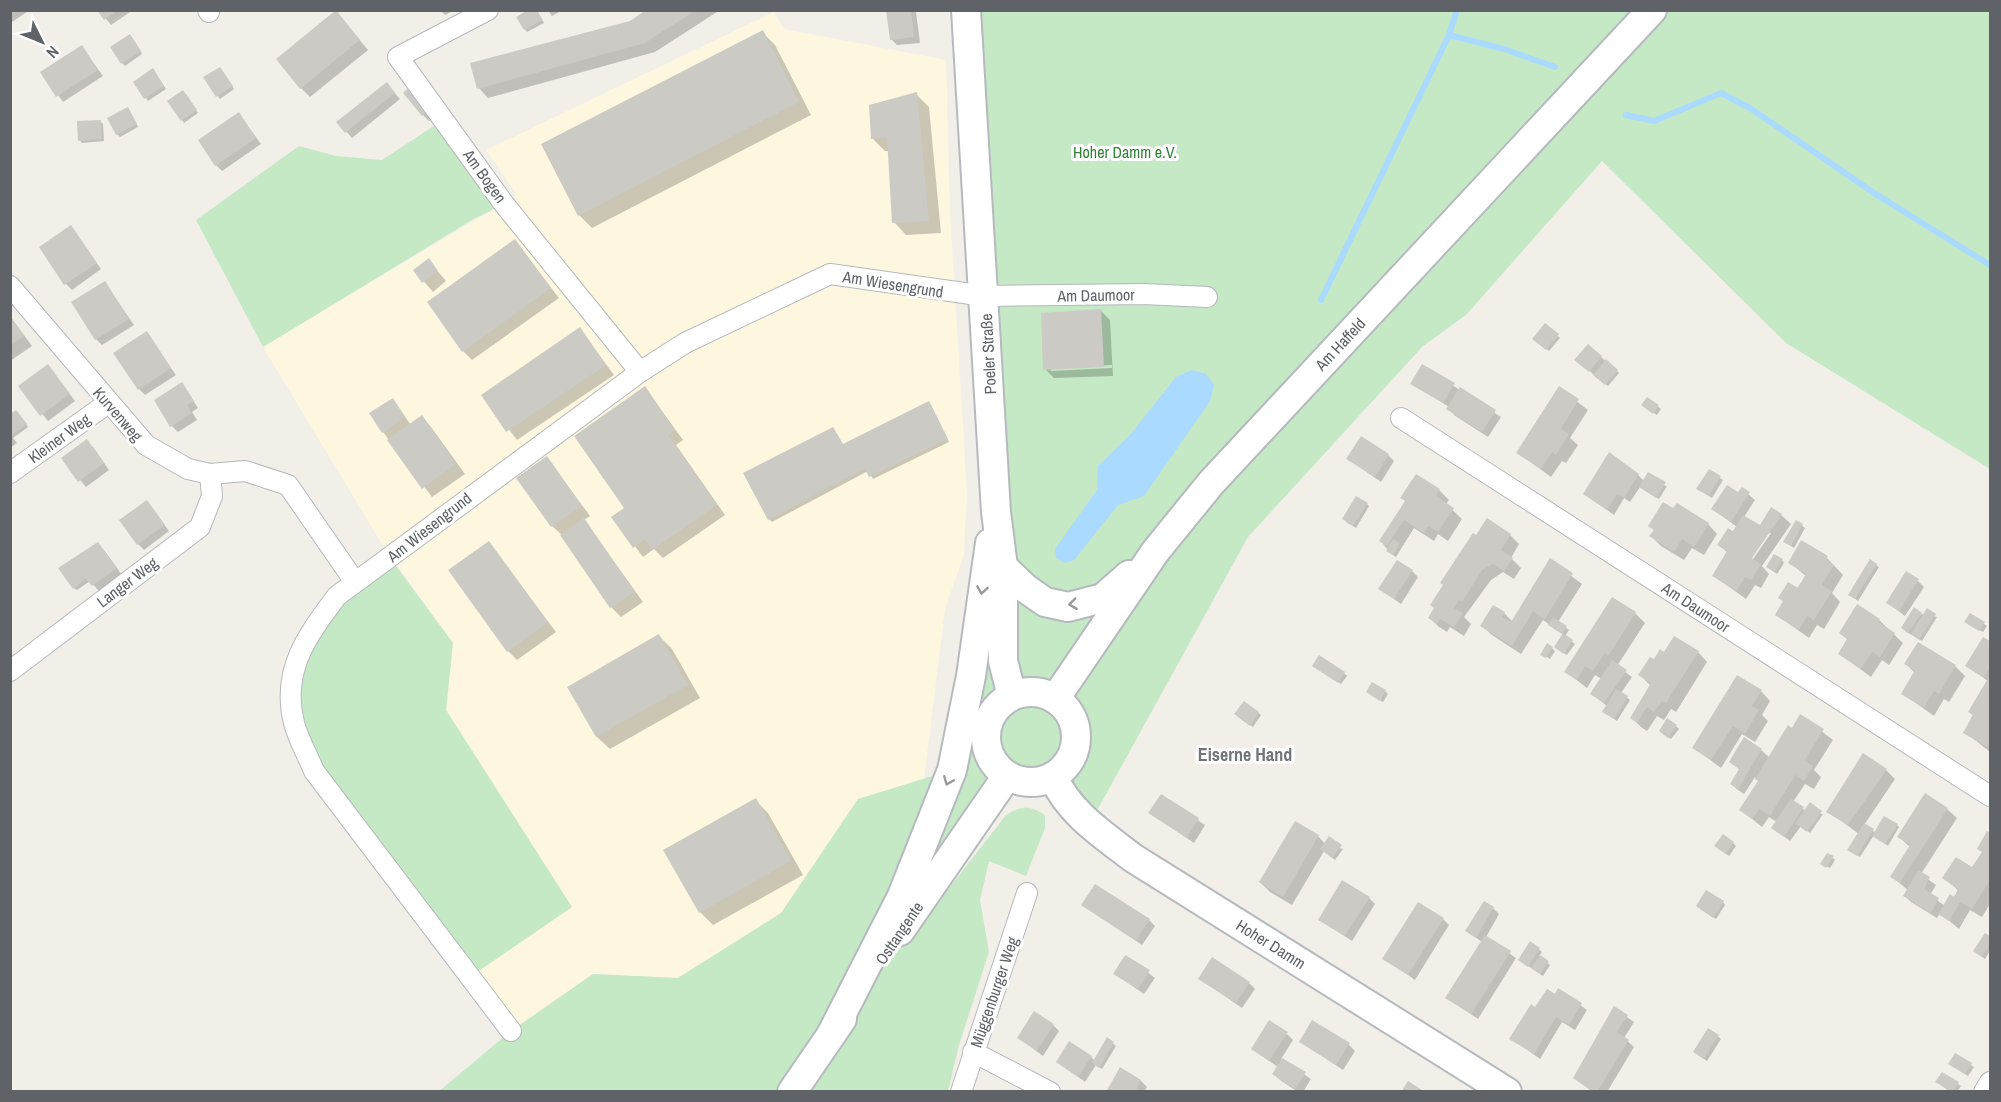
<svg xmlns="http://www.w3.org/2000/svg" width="2001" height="1102" font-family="'Archivo Narrow',sans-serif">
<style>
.commercial{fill:#fef7e0}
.green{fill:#c5e8c5}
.water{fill:#aadaff}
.shadow{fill:#0003;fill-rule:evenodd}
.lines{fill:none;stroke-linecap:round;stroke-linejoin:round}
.stream{stroke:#aadaff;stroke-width:6}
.building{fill:#cccac5}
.street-casing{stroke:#b5b8bc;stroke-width:22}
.secondary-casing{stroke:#b6babf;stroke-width:32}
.street{stroke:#fff;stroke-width:20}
.secondary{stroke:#fff;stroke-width:28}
.oneway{stroke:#979a9d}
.labels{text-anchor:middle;stroke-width:6;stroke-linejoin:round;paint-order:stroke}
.park-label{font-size:16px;fill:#348238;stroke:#fff}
.street-label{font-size:16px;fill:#5f6368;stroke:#fff}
.neighbourhood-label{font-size:18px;font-weight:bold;fill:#70757a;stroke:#fff}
</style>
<rect width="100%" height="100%" fill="#f1efe8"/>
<path class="commercial" d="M774 12 784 29 946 60 950 212 967 493 964 554 945 609 924 779 858 799 781 913 677 978 593 974 511 1031 470 977 572 907 446 710 453 643 382 544 263 347 517 195 486 150Z"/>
<g class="green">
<path d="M966 11H1990V469L1786 343 1602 161 1466 315 1423 346 1248 537 1089 825 1048 787 1030 790 1005 780 918 928 1006 815C1022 806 1029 805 1045 815V828L1026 876 989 861 980 900 989 952 959 1045 948 1091 438 1092 511 1031 593 974 678 978 781 913 858 799 952 770 996 512Z"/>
<path d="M443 120 504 204 472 220 263 347 196 220 299 146 336 156 382 160Z"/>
<path d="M390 558 453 643 446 710 572 907 470 977 314 771 294 723 309 632Z"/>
</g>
<path class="water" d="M1192 370 1206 374 1214 385 1210 401 1144 496 1118 505 1074 560 1064 563 1056 557 1055 549 1097 490 1098 466 1130 435 1176 377Z"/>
<g class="shadow">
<path d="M10 10H30L12 22Z"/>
<path d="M99 10H133L111 25Z"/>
<path d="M440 10H455L445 15Z"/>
<path d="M537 10 544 23 527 32 525 29Z"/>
<path d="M548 10H563L552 16Z"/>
<path d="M649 10H720L655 52 488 98 479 88 631 22Z"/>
<path d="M888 10 916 12 920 43 897 45 891 39Z"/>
<path d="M336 12 368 50 310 97 301 88Z"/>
<path d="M762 32 775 45 811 115 592 228 579 215Z"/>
<path d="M132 38 142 54 125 66 122 63Z"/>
<path d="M82 47 103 76 63 102 42 72Z"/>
<path d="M222 71 234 89 220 99 205 78Z"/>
<path d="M155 73 166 89 148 101 135 82Z"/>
<path d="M387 84 400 99 352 138 338 122Z"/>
<path d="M420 91 438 113 429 121 423 115Z"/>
<path d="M186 94 198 113 184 123 182 120Z"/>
<path d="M916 94 929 107 941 233 906 235 894 222 889 151H885L873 139Z"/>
<path d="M130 112 138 127 120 137 117 134Z"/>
<path d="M239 114 261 144 222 171 216 165Z"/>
<path d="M100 121 103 124 104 141 82 143 80 140Z"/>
<path d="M71 227 101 269 72 290 66 284Z"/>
<path d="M515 241 559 298 472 360 463 351Z"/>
<path d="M428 260 446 281 433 292 415 271Z"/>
<path d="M105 283 134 325 102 345 96 339Z"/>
<path d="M1101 311 1110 320 1113 376 1054 378 1045 369ZM1112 365V368L1051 371V368Z"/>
<path d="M10 316 32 346 10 361Z"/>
<path d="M1545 325 1560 338 1549 351 1534 339Z"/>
<path d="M580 329 614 375 517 440 483 395Z"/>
<path d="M146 333 176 375 145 395 139 389Z"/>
<path d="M1601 357 1619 373 1608 386 1576 360Z"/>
<path d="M48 366 75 401 48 421 20 386Z"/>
<path d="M1423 366 1501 417 1488 437 1454 415 1449 407 1412 383Z"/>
<path d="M182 384 198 408 192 412 197 420 178 432 172 426Z"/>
<path d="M645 388 683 440 676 445 725 515 663 558 654 549 643 557 613 517 626 509Z"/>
<path d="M1559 388 1588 410 1570 438 1578 445 1566 463 1562 461 1551 477 1518 453Z"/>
<path d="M1648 399 1661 409 1657 415 1646 408Z"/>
<path d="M393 400 411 425 422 417 431 427 465 474 432 497 383 432Z"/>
<path d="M931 405 949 442 873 479 868 471 772 522 769 519 833 428 843 445Z"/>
<path d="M19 414 28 427 13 438 17 443 10 448V416Z"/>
<path d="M93 447 109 470 86 487 63 459Z"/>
<path d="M1388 455 1394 461 1381 482 1348 459Z"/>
<path d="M547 458 590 516 584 520 643 602 621 617 611 607 562 535 552 526Z"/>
<path d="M1710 471 1723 480 1712 498 1701 491Z"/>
<path d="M1638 475 1644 481 1667 486 1659 499 1640 487 1630 502 1624 498 1614 515 1585 494Z"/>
<path d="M1742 489 1755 500 1744 517 1760 527 1781 515 1791 524 1762 566 1769 574 1761 588 1755 585 1746 599 1714 576 1728 553 1719 545 1737 527 1713 509 1739 495ZM1767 533H1771L1749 565 1746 563Z"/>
<path d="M1439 490 1449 500 1446 504 1462 519 1448 541 1438 534 1434 541 1414 528 1396 557 1390 553 1381 541 1406 501Z"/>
<path d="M147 502 169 531 144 550 138 544Z"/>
<path d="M1367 504 1369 506 1356 528 1346 522Z"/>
<path d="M1797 522 1805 528 1794 548 1788 544Z"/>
<path d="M1708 524 1717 534 1704 555 1692 548 1684 560 1661 546 1651 536 1655 531 1650 526Z"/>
<path d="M1510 535 1519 544 1511 558 1521 568 1514 579 1503 572 1491 580 1464 617 1471 624 1464 636 1450 627 1447 632 1439 627 1430 618 1477 537Z"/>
<path d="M489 543 556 632 517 660 508 651Z"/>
<path d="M104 550 122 575 99 591 90 581 77 590 74 588Z"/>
<path d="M1827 558 1843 575 1832 593 1840 602 1824 629 1817 625 1809 638 1777 615 1806 576 1789 562Z"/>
<path d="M1550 560 1582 584 1558 622 1569 630 1565 636 1575 644 1567 655 1559 650 1564 635 1543 620 1521 654 1492 635 1482 626 1504 613 1513 622Z"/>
<path d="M1782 560 1784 563 1777 574 1768 567Z"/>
<path d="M1876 565 1879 567 1858 601 1853 597Z"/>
<path d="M1412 571 1418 577 1401 604 1380 589Z"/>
<path d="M1918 581 1924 587 1905 616 1888 603Z"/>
<path d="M1858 606 1879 620 1903 643 1889 665 1882 660 1871 677 1840 654 1848 640 1841 633Z"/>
<path d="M1635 613 1645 623 1617 666 1632 677 1621 693 1630 700 1617 721 1607 714V706L1592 694 1602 679 1595 675 1587 688 1566 672Z"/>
<path d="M1921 614 1937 617 1922 641 1905 631Z"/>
<path d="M1971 615 1987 626 1983 632 1966 622Z"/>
<path d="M659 636 672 649 700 698 610 749 597 737 569 688Z"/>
<path d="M1984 639 1990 643V752L1965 732 1988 681 1967 666Z"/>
<path d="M1919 644 1956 667 1965 676 1949 702 1944 699 1934 716 1902 693 1915 673 1906 664Z"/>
<path d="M1548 645 1555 651 1550 659 1543 654Z"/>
<path d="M1698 652 1707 662 1676 712 1671 709 1664 720 1657 716 1647 731 1641 727 1632 718 1651 686 1640 675 1665 654Z"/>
<path d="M1317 668 1344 673 1347 676 1341 684Z"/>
<path d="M1385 691 1388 694 1383 702 1371 695Z"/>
<path d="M1761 691 1770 701 1762 715 1768 721 1755 742 1742 734 1721 768 1694 748Z"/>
<path d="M1245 703 1261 715 1253 727 1239 717Z"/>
<path d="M1801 716 1833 740 1814 770 1821 777 1814 789 1805 784 1793 802 1806 811 1823 814 1810 833 1801 826 1790 841 1773 828 1777 822 1769 817 1762 827 1741 810 1759 781 1755 777 1744 794 1738 790 1731 784 1740 770 1731 762 1761 750 1770 758Z"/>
<path d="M1676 726 1679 729 1671 739 1663 734Z"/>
<path d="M1886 770 1895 779 1864 825 1876 833 1897 825 1899 827 1888 846 1874 835 1860 857 1852 852 1859 834 1828 811Z"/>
<path d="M1161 796 1205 825 1194 843 1150 813Z"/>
<path d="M755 800 768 813 803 875 713 925 700 912 666 850Z"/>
<path d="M1947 809 1957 818 1921 874 1936 885 1930 895 1945 906 1959 891 1944 878 1972 869 1983 853 1988 834 1990 835V904L1982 917 1970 910 1959 929 1940 913 1937 918 1911 902 1905 896 1908 890 1892 877 1911 848 1899 837Z"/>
<path d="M1318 836 1325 844 1343 849 1335 860 1324 851 1292 905 1270 892 1260 882Z"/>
<path d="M1733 843 1736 846 1729 856 1719 849Z"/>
<path d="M1833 858 1835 860 1830 868 1823 864Z"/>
<path d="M1369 898 1375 904 1352 941 1320 920Z"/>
<path d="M1723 902 1725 905 1716 919 1700 909Z"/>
<path d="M1083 905 1149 920 1155 926 1142 945Z"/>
<path d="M1493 908 1499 914 1486 937 1516 958 1478 1019 1447 998 1482 942 1467 931Z"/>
<path d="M1443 919 1449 925 1415 980 1384 958Z"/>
<path d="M1986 935 1990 938V951L1985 959 1978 954Z"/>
<path d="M1531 943 1542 952 1539 956 1550 965 1543 976 1522 962Z"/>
<path d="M1126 957 1155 978 1144 994 1115 974Z"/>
<path d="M1200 979 1249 983 1255 989 1242 1008Z"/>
<path d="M1559 990 1587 1010 1575 1030 1562 1022 1540 1059 1511 1038 1536 1009Z"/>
<path d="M1614 1008 1634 1022 1624 1038 1634 1047 1607 1092H1593L1574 1078Z"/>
<path d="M1053 1025 1059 1031 1043 1056 1019 1038Z"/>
<path d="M1709 1030 1721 1039 1707 1061 1698 1055Z"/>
<path d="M1287 1034 1293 1040 1281 1059 1311 1079 1303 1092H1298L1280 1080 1274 1074 1278 1067 1252 1049Z"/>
<path d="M1107 1039 1116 1046 1102 1069 1096 1065 1085 1082 1058 1062 1091 1057 1095 1061Z"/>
<path d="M1301 1042 1349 1045 1355 1051 1343 1070Z"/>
<path d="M1955 1055 1974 1067 1968 1076 1952 1066Z"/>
<path d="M1121 1069 1141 1081 1147 1087 1144 1092H1108Z"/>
<path d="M1943 1074 1961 1086 1957 1092H1950L1937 1082Z"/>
</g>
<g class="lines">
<g class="stream">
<path d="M1449 35 1504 49 1555 67"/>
<path d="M1626 115 1654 121 1721 93 1750 108 1874 193 1990 265"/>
<path d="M1321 300 1449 35 1457 10"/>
</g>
</g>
<g class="building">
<path d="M97 10H118L104 20Z"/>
<path d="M336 10 360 40 300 89 276 59Z"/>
<path d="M528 10H537L542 20 524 30 516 17Z"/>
<path d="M646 10H696L645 43 477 89 470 63 630 21Z"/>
<path d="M886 10H911L914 37 890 40Z"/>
<path d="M763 30 799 102 578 216 541 144Z"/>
<path d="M130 34 141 51 121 64 110 47Z"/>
<path d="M82 45 98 70 56 97 40 72Z"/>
<path d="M220 67 233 86 216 97 203 77Z"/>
<path d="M153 68 164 86 144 99 133 82Z"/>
<path d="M387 82 395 93 345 133 336 122Z"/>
<path d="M414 83 433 107 422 116 403 93Z"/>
<path d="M183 90 197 110 181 121 167 101Z"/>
<path d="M917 92 929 221 892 223 887 138 871 139 869 105Z"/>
<path d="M128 107 137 124 116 135 107 118Z"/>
<path d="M239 112 256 138 215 166 198 140Z"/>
<path d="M101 120 102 139 78 141 77 121Z"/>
<path d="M71 225 97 263 64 285 39 247Z"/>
<path d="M515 239 551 288 462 352 427 302Z"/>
<path d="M429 258 438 271 422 283 413 270Z"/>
<path d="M105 281 129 319 95 340 71 302Z"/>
<path d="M1101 309 1104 367 1043 370 1041 313Z"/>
<path d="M10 317 24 336 10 345Z"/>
<path d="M1545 323 1559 334 1546 350 1532 339Z"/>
<path d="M580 327 606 365 506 432 481 395Z"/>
<path d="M147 331 171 368 138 390 113 353Z"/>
<path d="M1588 344 1602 356 1589 372 1574 360Z"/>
<path d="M1606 359 1618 370 1605 385 1593 375Z"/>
<path d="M48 364 70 394 40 416 18 386Z"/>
<path d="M1422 364 1455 383 1443 403 1410 384Z"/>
<path d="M182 382 194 401 187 405 192 413 170 427 154 400Z"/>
<path d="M645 386 675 430 668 435 717 505 652 550 645 539 633 548 611 517 624 508 574 436Z"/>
<path d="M1559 386 1579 399 1561 429 1569 434 1556 455 1552 452 1541 469 1516 453Z"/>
<path d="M1460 387 1496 410 1482 432 1446 409Z"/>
<path d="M1647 397 1659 405 1653 414 1641 405Z"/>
<path d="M393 398 405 417 382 433 369 413Z"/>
<path d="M929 401 948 439 869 477 865 469 768 520 743 473 833 427 843 444Z"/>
<path d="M16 410 27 424 10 436V414Z"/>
<path d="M422 415 456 464 422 489 387 440Z"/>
<path d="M1361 436 1389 454 1375 477 1346 459Z"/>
<path d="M87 439 104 463 78 482 61 458Z"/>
<path d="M1609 452 1639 474 1624 498 1617 494 1607 510 1583 494Z"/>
<path d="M547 456 582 506 551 527 516 478Z"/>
<path d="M1709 469 1721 476 1709 496 1696 489Z"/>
<path d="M1648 472 1666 482 1656 498 1639 487Z"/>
<path d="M1416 474 1440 489 1436 496 1454 508 1438 532 1428 526 1424 533 1404 520 1387 546 1379 541 1405 501 1400 498Z"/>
<path d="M1727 485 1738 492 1742 487 1750 492 1731 522 1711 509Z"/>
<path d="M1356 496 1368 503 1353 526 1342 519Z"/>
<path d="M147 500 165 525 137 545 119 520Z"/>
<path d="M1663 502 1673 508 1677 503 1709 523 1694 547 1682 539 1674 552 1649 536 1654 530 1648 526Z"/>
<path d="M1771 507 1782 514 1752 558 1761 564 1751 580 1745 577 1736 591 1712 576 1727 551 1717 545 1728 528 1733 531 1743 515 1760 525Z"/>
<path d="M584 518 635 592 610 608 560 535Z"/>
<path d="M1487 518 1511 534 1501 550 1513 558 1504 571 1493 564 1482 570 1462 602 1459 600 1454 608 1463 613 1454 627 1440 619 1437 624 1428 618 1434 608 1430 605 1443 585 1440 583 1473 533 1476 535Z"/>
<path d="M1796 520 1803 524 1791 546 1783 542Z"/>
<path d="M1393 539 1400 543 1393 555 1386 551Z"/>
<path d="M1801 540 1828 556 1826 559 1834 565 1822 585 1832 591 1814 620 1807 616 1799 630 1775 615 1783 601 1778 598 1788 582 1798 588 1806 574 1788 563Z"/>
<path d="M489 541 548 622 507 652 448 570Z"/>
<path d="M98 542 117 568 92 586 86 579 73 589 58 568Z"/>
<path d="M1774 554 1783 559 1774 572 1766 567Z"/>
<path d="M1550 558 1573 573 1545 619 1533 611 1512 646 1480 626 1493 605 1505 612 1502 617 1511 622Z"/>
<path d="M1870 559 1877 564 1855 599 1848 595Z"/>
<path d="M1397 560 1413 570 1394 599 1378 589Z"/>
<path d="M1906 571 1919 579 1899 611 1886 603Z"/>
<path d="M1612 597 1636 612 1609 655 1605 653 1593 671 1585 666 1577 680 1564 672Z"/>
<path d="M1857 604 1880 619 1878 622 1895 633 1880 657 1872 652 1861 669 1838 654 1847 639 1839 633Z"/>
<path d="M1914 607 1922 613 1908 633 1901 628Z"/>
<path d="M1927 608 1936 614 1919 640 1911 634Z"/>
<path d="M1970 613 1985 622 1979 631 1964 622Z"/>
<path d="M1553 617 1567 626 1562 634 1548 625Z"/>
<path d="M1563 633 1573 640 1564 654 1554 647Z"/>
<path d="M659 634 688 685 596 737 567 687Z"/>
<path d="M1674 636 1699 651 1666 703 1662 701 1654 712 1647 707 1637 723 1630 718 1651 683 1638 675 1650 657 1654 659 1660 649 1664 652Z"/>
<path d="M1983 637 1990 641V667L1984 678 1965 666Z"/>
<path d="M1918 642 1956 665 1939 694 1934 691 1924 708 1901 694 1915 670 1904 664Z"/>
<path d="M1547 643 1553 647 1546 658 1540 655Z"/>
<path d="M1319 655 1345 672 1338 683 1312 666Z"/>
<path d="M1612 660 1627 670 1604 703 1590 694Z"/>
<path d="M1737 675 1762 690 1752 706 1759 710 1745 734 1733 726 1711 760 1692 748Z"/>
<path d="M1990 675V741L1987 747 1963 733 1973 715 1968 712Z"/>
<path d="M1372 682 1386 690 1380 701 1366 692Z"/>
<path d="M1616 689 1628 696 1614 719 1602 712Z"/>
<path d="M1244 701 1259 712 1250 726 1234 714Z"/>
<path d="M1800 714 1824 729 1804 761 1813 766 1804 781 1795 775 1770 816 1759 809 1752 819 1739 810 1758 781 1755 779 1788 725 1792 728Z"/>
<path d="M1667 718 1677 725 1668 738 1659 731Z"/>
<path d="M1744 737 1762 749 1738 789 1730 784 1739 769 1729 762Z"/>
<path d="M1863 753 1887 769 1848 825 1826 812Z"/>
<path d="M1925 793 1948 808 1900 883 1890 877 1910 845 1897 837Z"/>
<path d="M1161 794 1199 818 1187 838 1148 813Z"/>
<path d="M756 798 791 861 699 913 663 850Z"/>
<path d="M1791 799 1804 807 1784 837 1771 828Z"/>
<path d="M1810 802 1822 811 1807 832 1795 823Z"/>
<path d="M1884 816 1898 824 1885 844 1872 836Z"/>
<path d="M1295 821 1319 835 1283 897 1259 882Z"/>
<path d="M1864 823 1874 829 1857 856 1847 850Z"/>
<path d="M1987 831 1990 833V880L1972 909 1960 902 1949 921 1938 914 1950 894 1954 897 1958 889 1942 878 1956 857 1972 867 1982 852 1977 849Z"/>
<path d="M1723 834 1734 842 1726 854 1714 846Z"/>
<path d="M1329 836 1342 845 1332 858 1320 849Z"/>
<path d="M1827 853 1834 856 1826 868 1820 864Z"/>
<path d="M1918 870 1930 877 1924 889 1939 898 1931 913 1903 896Z"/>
<path d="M1342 880 1370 897 1345 936 1318 920Z"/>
<path d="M1095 884 1150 919 1136 941 1081 905Z"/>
<path d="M1706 890 1724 901 1713 918 1696 906Z"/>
<path d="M1484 901 1494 907 1476 938 1465 931Z"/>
<path d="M1418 902 1444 918 1408 975 1382 959Z"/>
<path d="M1985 933 1990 936V944L1982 957 1973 951Z"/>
<path d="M1485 935 1511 951 1471 1014 1445 998Z"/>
<path d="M1530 941 1540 948 1528 967 1518 960Z"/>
<path d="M1125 955 1150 970 1138 989 1113 974Z"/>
<path d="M1540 955 1549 961 1540 974 1531 968Z"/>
<path d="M1212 957 1250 982 1236 1003 1198 979Z"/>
<path d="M1558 988 1582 1003 1569 1025 1556 1017 1534 1054 1509 1039 1531 1004 1535 1007 1547 989 1555 994Z"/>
<path d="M1614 1006 1628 1015 1617 1032 1629 1040 1597 1092H1594L1573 1078Z"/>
<path d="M1034 1011 1054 1024 1037 1051 1017 1038Z"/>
<path d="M1269 1020 1288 1032 1269 1061 1251 1049Z"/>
<path d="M1312 1020 1350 1043 1336 1065 1299 1042Z"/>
<path d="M1708 1028 1719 1035 1704 1059 1693 1052Z"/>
<path d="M1107 1037 1114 1042 1099 1068 1092 1063Z"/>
<path d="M1069 1041 1092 1056 1078 1077 1056 1062Z"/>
<path d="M1955 1053 1972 1063 1965 1074 1948 1064Z"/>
<path d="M1282 1058 1306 1072 1295 1089 1272 1074Z"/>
<path d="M1120 1067 1141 1080 1135 1092H1106Z"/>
<path d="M1942 1072 1959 1082 1953 1092 1935 1082Z"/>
<path d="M1408 1081 1425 1092H1401Z"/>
</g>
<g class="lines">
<defs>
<g id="street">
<path d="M208 10 209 12"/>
<path d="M488 10 398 57 504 204 640 372"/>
<path d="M10 286 146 445 188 469 210 474 245 471 288 485 355 582"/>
<path d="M1401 418 1990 796"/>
<path d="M10 473 108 403"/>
<path d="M10 671 200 527 212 496 210 474"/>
<path d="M511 1031 314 771C308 756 298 739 294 723 281 670 307 636 337 596L640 372 685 343 830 274 985 296 1144 294 1207 297"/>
<path d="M973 1052 1050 1092"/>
<path d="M961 1092 1027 893"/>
<path d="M1984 1092 1990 1082"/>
</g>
<g id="secondary">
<path d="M966 10 996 512 1003 567V661L1012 696"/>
<path d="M1003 567 1025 588 1045 602 1068 607 1103 598 1129 575"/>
<circle cx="1031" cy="737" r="45"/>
<path d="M1055 699 1155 552 1211 483 1652 10"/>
<path d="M1053 777C1070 814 1102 834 1133 858L1507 1092"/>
<path d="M900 931 1007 776"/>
<path d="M832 1033 902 896 952 770 971 676 990 543"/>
<path d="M792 1092 842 1019"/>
</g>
</defs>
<use href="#street" class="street-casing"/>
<use href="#secondary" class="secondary-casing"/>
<use href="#street" class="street"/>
<use href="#secondary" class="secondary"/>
</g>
<defs><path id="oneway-chevron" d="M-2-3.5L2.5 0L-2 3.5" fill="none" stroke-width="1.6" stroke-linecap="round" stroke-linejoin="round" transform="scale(1.5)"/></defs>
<g class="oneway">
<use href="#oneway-chevron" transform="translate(982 590) rotate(99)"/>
<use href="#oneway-chevron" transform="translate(1073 604) rotate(173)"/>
<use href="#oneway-chevron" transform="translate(948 781) rotate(112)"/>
</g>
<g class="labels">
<g class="park-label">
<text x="1125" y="158">Hoher Damm e.V.</text>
</g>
<g class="street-label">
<text transform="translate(485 176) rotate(54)" y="6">Am Bogen</text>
<text transform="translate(893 284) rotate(9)" y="6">Am Wiesengrund</text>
<text transform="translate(1096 295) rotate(-1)" y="6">Am Daumoor</text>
<text transform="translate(1340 344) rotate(-47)" y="6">Am Haffeld</text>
<text transform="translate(988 354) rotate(-93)" y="6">Poeler Straße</text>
<text transform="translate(118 414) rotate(49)" y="6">Kurvenweg</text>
<text transform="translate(59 438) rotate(-36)" y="6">Kleiner Weg</text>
<text transform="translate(429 527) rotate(-38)" y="6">Am Wiesengrund</text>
<text transform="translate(127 582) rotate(-37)" y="6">Langer Weg</text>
<text transform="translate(1696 607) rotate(33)" y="6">Am Daumoor</text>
<text transform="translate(899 933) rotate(-56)" y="6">Osttangente</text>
<text transform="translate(1271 944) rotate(32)" y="6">Hoher Damm</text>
<text transform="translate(994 992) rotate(-71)" y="6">Müggenburger Weg</text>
</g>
<g class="neighbourhood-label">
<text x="1245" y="761">Eiserne Hand</text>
</g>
</g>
<rect width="2001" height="1102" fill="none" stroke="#5f6368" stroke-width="24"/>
<g transform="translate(42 42) rotate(133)" stroke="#ffffff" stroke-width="4.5" paint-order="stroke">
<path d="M0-4.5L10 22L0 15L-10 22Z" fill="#5f6368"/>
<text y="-9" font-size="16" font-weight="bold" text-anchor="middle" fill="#5f6368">N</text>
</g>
</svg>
